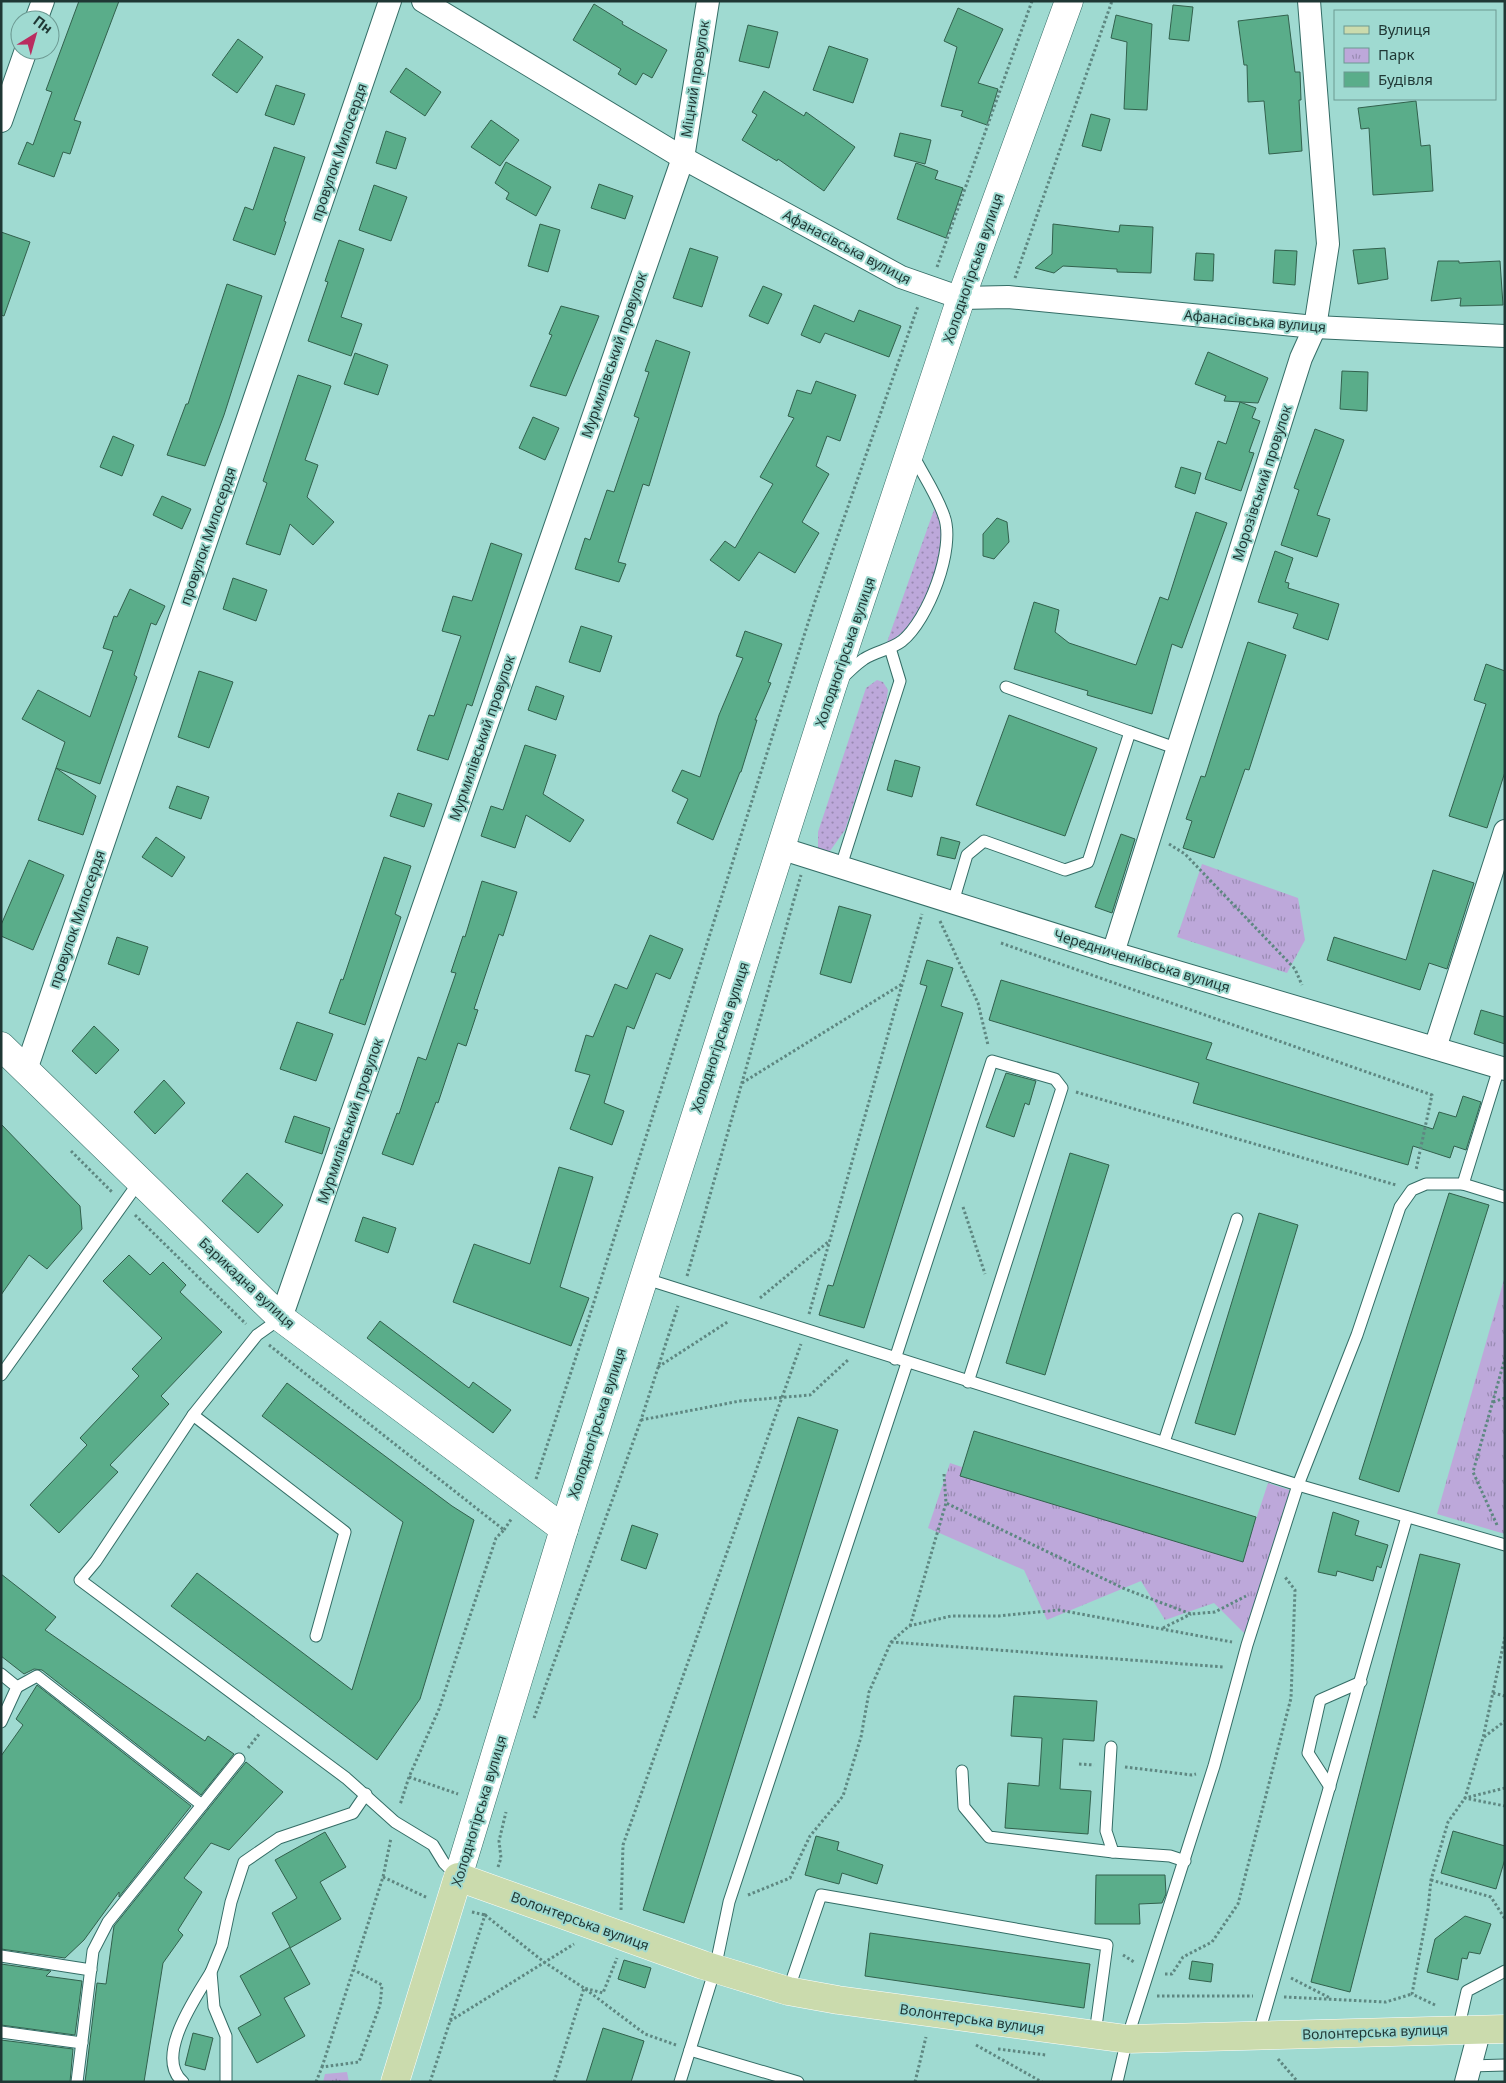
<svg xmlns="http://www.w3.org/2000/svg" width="1506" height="2083" font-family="'Noto Sans',sans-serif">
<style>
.grass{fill:url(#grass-dots)}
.park{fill:url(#park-tufts)}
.building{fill:#5aad8a;stroke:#32614d}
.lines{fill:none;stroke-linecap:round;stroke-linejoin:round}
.lane-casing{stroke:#346d66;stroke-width:13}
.street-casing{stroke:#346d66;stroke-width:24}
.secondary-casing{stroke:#346d66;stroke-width:29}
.primary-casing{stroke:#fff;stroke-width:29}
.path{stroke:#5e8781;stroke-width:3;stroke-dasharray:2.5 2.5;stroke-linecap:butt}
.lane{stroke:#fff;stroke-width:11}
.street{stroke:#fff;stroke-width:22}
.secondary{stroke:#fff;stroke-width:28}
.primary{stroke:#cbdbad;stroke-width:28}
.labels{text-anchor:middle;stroke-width:4;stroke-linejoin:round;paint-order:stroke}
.street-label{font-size:14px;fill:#1f3734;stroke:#9fdad1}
</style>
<defs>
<pattern id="grass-dots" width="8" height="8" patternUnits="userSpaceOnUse" patternTransform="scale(1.25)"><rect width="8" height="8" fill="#bda8da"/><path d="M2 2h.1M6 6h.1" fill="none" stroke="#998ab2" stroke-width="1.8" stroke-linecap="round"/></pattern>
<pattern id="park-tufts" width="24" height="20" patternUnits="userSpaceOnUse" patternTransform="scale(1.25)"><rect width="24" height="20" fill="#bda8da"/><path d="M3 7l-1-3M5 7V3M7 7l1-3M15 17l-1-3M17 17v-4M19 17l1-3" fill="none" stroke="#998ab2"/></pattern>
</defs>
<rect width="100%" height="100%" fill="#9fdad1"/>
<g class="grass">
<path d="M935 507 948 539 922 617 886 645Z"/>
<path d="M877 680 883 682 888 690 886 703 845 830 830 851H818V832L866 688Z"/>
</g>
<g class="park">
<path d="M1202 864 1298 898 1305 940 1287 973 1177 937Z"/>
<path d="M1505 1276V1534L1437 1514Z"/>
<path d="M950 1463 1242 1562 1268 1483 1290 1490 1245 1634 1214 1603 1165 1620 1141 1581 1047 1620 1024 1570 928 1528Z"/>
<path d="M347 2072 349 2082H323L325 2074Z"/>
</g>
<g class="building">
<path d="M79 1H119L74 120 81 122 70 154 63 152 54 177 18 164 27 142 33 145 52 92 46 90Z"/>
<path d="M594 4 623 22 622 24 667 50 652 78 643 73 636 85 618 74 621 69 573 40Z"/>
<path d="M1173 5 1193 7 1189 41 1169 39Z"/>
<path d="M958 8 1003 29 978 83 998 89 987 125 961 116 963 111 941 106 957 47 944 41Z"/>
<path d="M1116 15 1152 24 1147 110 1124 109 1127 42 1111 38Z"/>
<path d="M1288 15 1295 72H1300L1301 100H1299L1302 151 1269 154 1264 101 1248 102 1247 65H1244L1238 21Z"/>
<path d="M748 25 778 32 769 68 739 61Z"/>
<path d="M238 39 263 57 237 93 212 75Z"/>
<path d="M829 46 868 59 853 103 813 90Z"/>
<path d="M406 68 441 92 425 116 390 92Z"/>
<path d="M276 85 305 94 294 125 265 115Z"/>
<path d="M764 91 804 116 806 112 855 147 824 191 778 159 777 161 742 140 757 115 752 112Z"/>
<path d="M1416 101 1421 146 1430 145 1433 191 1373 195 1369 128 1361 129 1358 108Z"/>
<path d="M1091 114 1110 119 1101 151 1082 146Z"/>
<path d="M491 120 519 140 500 166 471 147Z"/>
<path d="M386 131 406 138 396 169 376 163Z"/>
<path d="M900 133 931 140 925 164 894 156Z"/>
<path d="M274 147 305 157 284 221 286 222 275 255 233 240 245 207 253 210Z"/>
<path d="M506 162 551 187 536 216 506 199 509 193 495 183Z"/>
<path d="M916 163 938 171 935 179 963 188 946 238 897 219Z"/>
<path d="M599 184 633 196 625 219 591 208Z"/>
<path d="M374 185 407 197 391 241 359 230Z"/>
<path d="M540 224 560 230 548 272 528 266Z"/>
<path d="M1053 224 1119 232 1120 225 1153 227 1151 273 1117 272V269L1063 266 1054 273 1035 268 1052 254Z"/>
<path d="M1 232 30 242 4 316 1 315Z"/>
<path d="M339 240 364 249 341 317 362 324 351 356 308 341 328 282 325 281Z"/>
<path d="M690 248 718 257 702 307 673 298Z"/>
<path d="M1385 248 1388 279 1358 284 1353 250Z"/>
<path d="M1275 250 1297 251 1295 285 1273 283Z"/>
<path d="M1196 253 1214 254 1213 281 1194 280Z"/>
<path d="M1438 261H1459V263L1500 261 1503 305 1460 306 1461 298 1431 301Z"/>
<path d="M227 284 262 296 224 415 205 466 167 455 186 404H188Z"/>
<path d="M763 286 782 294 768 324 749 316Z"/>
<path d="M814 305 854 322 859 310 901 326 889 357 825 333 820 343 801 335Z"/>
<path d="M561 306 599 316 566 396 530 386 552 335 549 334Z"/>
<path d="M656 340 690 352 649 486 643 484 618 562 626 564 619 582 575 569 585 538 590 540 607 490 614 492 639 418 634 416 649 372 645 371Z"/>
<path d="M1208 352 1268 378 1258 403 1224 401 1226 396 1195 384Z"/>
<path d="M355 353 388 365 378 395 344 384Z"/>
<path d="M1342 371 1368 372 1367 411 1340 409Z"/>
<path d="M298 375 331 386 305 460 318 465 307 497 334 522 313 545 290 524 280 555 246 544 267 483 263 481Z"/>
<path d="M816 381 856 395 840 441 827 436 816 466 829 474 802 522 819 533 795 573 759 552 739 581 710 560 725 541 735 548 773 484 760 477 794 418 788 416 797 390 811 394Z"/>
<path d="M1240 402 1256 408 1252 418 1260 421 1249 452 1254 453 1241 491 1205 479 1218 441 1226 444Z"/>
<path d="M533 417 559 428 545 460 519 448Z"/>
<path d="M1315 429 1344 440 1317 515 1330 519 1317 557 1281 545 1299 490 1294 488Z"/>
<path d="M113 436 134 445 122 476 100 467Z"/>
<path d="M1181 467 1201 473 1195 494 1175 487Z"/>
<path d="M162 496 191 509 182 529 153 515Z"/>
<path d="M1196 512 1227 523 1182 648 1172 644 1152 714 1087 695 1088 691 1014 669 1034 602 1059 610 1055 632 1069 643 1136 665 1160 597 1168 600Z"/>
<path d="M997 518 1007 522 1009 542 994 559 983 556V534Z"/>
<path d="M491 543 522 554 472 706 467 704 448 760 417 750 429 715 434 716 461 636 442 631 453 596 472 601Z"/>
<path d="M1275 551 1293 558 1285 582 1289 583 1288 588 1339 604 1328 640 1293 628 1298 614 1258 602Z"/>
<path d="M233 578 267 590 256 621 223 609Z"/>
<path d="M130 589 165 606 156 625 151 623 134 675 137 677 100 784 56 768 96 796 83 835 38 820 65 742 22 719 38 690 90 717 113 651 103 648 114 616 117 617Z"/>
<path d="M581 626 612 636 600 672 569 662Z"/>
<path d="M745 631 782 644 768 682 771 683 755 720H757L741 772H740L713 840 677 823 688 799 672 791 682 770 700 777 719 715 743 658 736 656Z"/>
<path d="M1248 642 1286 655 1249 770 1245 769 1214 858 1183 848 1192 821 1186 819 1201 776 1205 777Z"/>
<path d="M1486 664 1505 671V772L1487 828 1449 816 1486 704 1474 700Z"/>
<path d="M199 671 233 682 209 748 178 737Z"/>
<path d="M536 686 564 696 556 720 528 710Z"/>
<path d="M1009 715 1097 748 1065 836 976 805Z"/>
<path d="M525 745 556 755 543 794 584 820 570 842 526 815 515 848 481 836 491 806 503 810Z"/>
<path d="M895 760 920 767 912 797 887 790Z"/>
<path d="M177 786 209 797 201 819 169 808Z"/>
<path d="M398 793 432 804 424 827 390 816Z"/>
<path d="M1121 834 1135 839 1112 913 1095 907Z"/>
<path d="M156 837 185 857 172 877 142 857Z"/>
<path d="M941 837 960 842 955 859 937 855Z"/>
<path d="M384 857 411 866 395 914 401 917 365 1025 329 1013 341 979 343 980Z"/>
<path d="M29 860 64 875 33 950 1 936V925Z"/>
<path d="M1433 870 1474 883 1447 969 1429 963 1420 990 1327 960 1334 937 1406 960Z"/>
<path d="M482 881 517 892 503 936 499 934 474 1009 478 1010 466 1046 458 1043 438 1103 436 1102 413 1165 382 1154 397 1113 399 1114 418 1057 426 1060 456 973 451 972 463 936 465 937Z"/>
<path d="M839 906 871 915 851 983 820 974Z"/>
<path d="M650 935 683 949 670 979 656 973 634 1029 627 1026 604 1103 624 1111 612 1145 570 1129 590 1075 575 1071 586 1035 593 1037 615 984 627 989Z"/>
<path d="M117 937 148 947 139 975 108 964Z"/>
<path d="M927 960 953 968 941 1006 963 1013 864 1328 819 1315 828 1285 833 1286 927 986 920 984Z"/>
<path d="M1001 980 1212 1043 1206 1059 1433 1129 1439 1112 1456 1117 1463 1096 1481 1102 1466 1150 1454 1146 1450 1158 1413 1146 1408 1165 1193 1103 1199 1083 989 1020Z"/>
<path d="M1481 1010 1505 1017V1044L1474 1034Z"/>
<path d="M297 1022 333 1034 316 1081 280 1069Z"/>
<path d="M94 1026 119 1050 96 1074 72 1051Z"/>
<path d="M1006 1073 1036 1081 1029 1105 1025 1103 1014 1137 986 1127Z"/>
<path d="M164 1080 185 1103 155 1134 134 1112Z"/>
<path d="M294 1116 330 1128 322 1154 285 1142Z"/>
<path d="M1 1124 80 1206 82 1229 47 1269 29 1255 1 1295Z"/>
<path d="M1070 1153 1109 1165 1045 1375 1006 1363Z"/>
<path d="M559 1167 593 1177 560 1287 589 1298 571 1346 453 1302 474 1244 530 1264Z"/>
<path d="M247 1173 283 1205 258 1233 222 1201Z"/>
<path d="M1449 1193 1489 1205 1399 1492 1359 1479Z"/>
<path d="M1259 1213 1298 1225 1235 1435 1195 1423Z"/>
<path d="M363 1217 396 1228 388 1253 355 1241Z"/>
<path d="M129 1255 150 1275 163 1262 186 1285 180 1292 222 1332 161 1396 169 1404 110 1465 118 1472 59 1533 30 1505 87 1445 80 1438 139 1376 132 1369 162 1338 103 1281Z"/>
<path d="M380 1321 469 1388 473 1382 511 1410 493 1433 367 1338Z"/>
<path d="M287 1383 452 1506 474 1520 420 1699 377 1760 171 1606 197 1573 352 1690 403 1522 262 1416Z"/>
<path d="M798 1417 838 1430 684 1923 643 1910Z"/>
<path d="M974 1431 1256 1517 1243 1562 960 1476Z"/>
<path d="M1333 1512 1359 1521 1355 1535 1388 1545 1381 1568 1377 1566 1373 1581 1337 1571 1336 1576 1318 1572Z"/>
<path d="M632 1525 658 1534 646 1569 621 1560Z"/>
<path d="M1420 1554 1460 1564 1350 1992 1311 1982Z"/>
<path d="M1 1574 56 1617 45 1630 205 1741 208 1736 234 1754 201 1795 42 1670 34 1669 24 1674 1 1656Z"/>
<path d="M37 1685 191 1806 119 1897V1892L84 1940 65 1958 1 1949V1756L23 1725 16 1719Z"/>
<path d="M1014 1696 1097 1701 1094 1741 1063 1739 1060 1789 1091 1791 1088 1834 1005 1828 1008 1783 1039 1786 1042 1738 1011 1736Z"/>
<path d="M246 1762 283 1792 229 1850 211 1843 184 1878 202 1892 178 1930 183 1935 163 1963 144 2082H85L97 1983 106 1984 114 1926Z"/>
<path d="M1453 1831 1505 1846V1859L1496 1889 1441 1873Z"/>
<path d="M325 1832 346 1867 320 1882 341 1919 290 1948 310 1984 284 1998 305 2036 257 2063 238 2028 261 2015 240 1976 290 1947 272 1913 297 1898 275 1860Z"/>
<path d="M816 1836 839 1842 837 1850 883 1865 877 1884 842 1873 839 1884 805 1875Z"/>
<path d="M1096 1875H1165L1166 1894 1162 1903 1139 1904 1140 1924H1095Z"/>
<path d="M1465 1916 1491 1924 1480 1954 1469 1952 1467 1959 1462 1958 1458 1980 1427 1972 1435 1939Z"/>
<path d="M870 1933 1090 1964 1084 2008 865 1976Z"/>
<path d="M624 1960 651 1968 645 1988 618 1979Z"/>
<path d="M1192 1961 1213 1964 1211 1982 1189 1979Z"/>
<path d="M1 1964 51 1971 46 1976 82 1981 75 2035 1 2025Z"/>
<path d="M603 2028 644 2041 631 2082H586Z"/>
<path d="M193 2033 213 2038 205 2070 185 2065Z"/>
<path d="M1 2040 73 2049 70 2082H1Z"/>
</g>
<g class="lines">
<defs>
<g id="lane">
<path d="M841 679C848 673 856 664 864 659 876 651 890 650 902 641 928 620 956 548 944 516 937 495 923 475 913 455"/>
<path d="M1130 732 1178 749"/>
<path d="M841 866 900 681 890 648"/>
<path d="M953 902 967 855 984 841 1065 870 1088 862 1130 732 1006 687"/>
<path d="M1499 1068 1463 1184 1505 1197"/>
<path d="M643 1278 1298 1485 1505 1545"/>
<path d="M281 1318 257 1335 193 1415 96 1561 80 1580 346 1778 395 1822 433 1845 444 1863 457 1876"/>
<path d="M895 1359 992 1061 1055 1079 1062 1088 968 1382"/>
<path d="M1 1375 139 1182"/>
<path d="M193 1415 345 1532 316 1636"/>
<path d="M1164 1442 1237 1219"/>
<path d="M1 1674 17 1687 1 1722"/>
<path d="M17 1687 37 1676 202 1805"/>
<path d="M1111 1747 1106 1831 1113 1852 1170 1856 1185 1861"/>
<path d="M962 1771 964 1807 989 1837 1113 1852"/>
<path d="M1330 1787 1308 1753 1320 1700 1361 1682"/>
<path d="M1 1956 91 1970"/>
<path d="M788 1991 821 1895 1107 1945 1095 2034"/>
<path d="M1458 2030 1467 1991 1505 1971"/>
<path d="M1 2032 82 2043"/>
<path d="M1258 2036 1407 1517"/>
<path d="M690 2050 798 2082"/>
<path d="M1470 2066 1505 2065"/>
<path d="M77 2082 93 1951 108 1922 239 1759"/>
<path d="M183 2082C153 2057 197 1996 211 1972"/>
<path d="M226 2082V2036L214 2007 211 1972 222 1945 231 1902 244 1862 279 1838 353 1813 366 1794"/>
<path d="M680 2082 715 1969 729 1902 907 1363"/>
<path d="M1117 2082 1127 2039 1214 1766 1247 1645 1298 1485 1357 1335 1400 1207 1412 1190 1426 1184H1463"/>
</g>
<g id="street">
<path d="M423 1 683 158 901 277 961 298 1008 297 1315 327 1505 336"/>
<path d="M36 20 43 1"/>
<path d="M1 121 26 50"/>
<path d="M780 848 1113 953 1505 1069"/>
<path d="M1113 953 1301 358 1315 327 1328 244 1309 1"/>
<path d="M1435 1048 1505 831"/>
<path d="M26 1070 390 1"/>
<path d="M281 1318 683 158 708 1"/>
<path d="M1466 2082 1480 2029"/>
</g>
<g id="secondary">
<path d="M1 1046 281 1318 564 1529"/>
<path d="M458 1877 564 1529 832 687 961 298 1069 1"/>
</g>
<path id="primary" d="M395 2082 458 1877 703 1965 788 1991 838 2000 1127 2039 1505 2029"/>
</defs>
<use href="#lane" class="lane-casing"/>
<use href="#street" class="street-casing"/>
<use href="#secondary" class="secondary-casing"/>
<use href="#primary" class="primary-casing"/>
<g class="path">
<path d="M937 267 1032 1"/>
<path d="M1015 278 1112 1"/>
<path d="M1169 844 1185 854 1295 969 1302 985"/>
<path d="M940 921 978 1003 988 1045"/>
<path d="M1001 943 1432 1095 1416 1170"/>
<path d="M742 1083 902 984"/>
<path d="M1076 1092 1396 1185"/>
<path d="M71 1151 113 1193"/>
<path d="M963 1207 985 1274"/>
<path d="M135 1215 246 1324"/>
<path d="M687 1276 801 875"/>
<path d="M760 1298 828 1242"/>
<path d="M809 1314 922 914"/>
<path d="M269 1345 504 1530 496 1538 439 1709 409 1777 400 1805"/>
<path d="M658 1367 729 1321"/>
<path d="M1493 1402 1505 1398"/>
<path d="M641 1420 740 1401 810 1395 849 1359"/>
<path d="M944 1474 946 1503 1125 1589 1191 1614 1215 1612 1246 1596"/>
<path d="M536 1479 593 1305 814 604 918 306"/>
<path d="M1497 1525 1473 1472 1505 1358"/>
<path d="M504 1530 512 1518"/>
<path d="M910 1626 946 1503"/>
<path d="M1163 1628 1191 1614"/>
<path d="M891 1642 1224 1667"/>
<path d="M1493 1693 1505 1696"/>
<path d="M534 1718 641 1420 678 1306"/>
<path d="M1484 1737 1505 1721"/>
<path d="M248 1748 260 1733"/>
<path d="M1079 1764 1094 1765"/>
<path d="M1125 1767 1192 1775 1196 1774"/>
<path d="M409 1777 458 1794"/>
<path d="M1505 1788 1465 1798 1505 1806"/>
<path d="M498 1867 501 1858 499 1841 506 1812"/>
<path d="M383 1877 428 1898"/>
<path d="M1431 1880 1491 1897 1505 1919"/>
<path d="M748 1895 790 1878 810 1836 843 1796 861 1737 869 1692 891 1642 909 1626 951 1616H999L1059 1610 1232 1642"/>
<path d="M621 1910 623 1845 801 1344"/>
<path d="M472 1912 485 1915"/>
<path d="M485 1915 544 1962 584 1988 645 2034 676 2045"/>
<path d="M1123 1955 1134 1962"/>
<path d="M1165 1974H1172L1183 1957 1212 1942 1238 1904 1291 1698 1295 1590 1285 1577"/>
<path d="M1291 1978 1330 1998"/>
<path d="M1157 1996H1253"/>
<path d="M1284 1997 1386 2002 1412 1994"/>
<path d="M1435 2005 1412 1994 1428 1909 1431 1880 1448 1822 1465 1798 1483 1738 1505 1637"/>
<path d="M450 2021 574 1944"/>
<path d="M976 2045 1042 2082"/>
<path d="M998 2049 1046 2055"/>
<path d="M1278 2059 1298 2082"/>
<path d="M322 2067 383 1877 391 1838"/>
<path d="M316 2082 322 2067 359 2062 380 2005 382 1985 354 1970"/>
<path d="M430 2082 486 1912"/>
<path d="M554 2082 584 1988 603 1993 617 1958"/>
<path d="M915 2082 926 2037"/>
</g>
<use href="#lane" class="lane"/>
<use href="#street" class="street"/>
<use href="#secondary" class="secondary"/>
<use href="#primary" class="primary"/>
</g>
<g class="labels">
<g class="street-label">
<text transform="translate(695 79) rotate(-81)" y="5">Міцний провулок</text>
<text transform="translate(339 152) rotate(-71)" y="5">провулок Милосердя</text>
<text transform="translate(847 247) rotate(28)" y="5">Афанасівська вулиця</text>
<text transform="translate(973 268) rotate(-71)" y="5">Холодногірська вулиця</text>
<text transform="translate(1255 321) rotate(5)" y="5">Афанасівська вулиця</text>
<text transform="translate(614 355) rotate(-71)" y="5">Мурмилівський провулок</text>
<text transform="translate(1262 483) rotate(-72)" y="5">Морозівський провулок</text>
<text transform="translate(208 536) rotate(-71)" y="5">провулок Милосердя</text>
<text transform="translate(845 652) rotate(-71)" y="5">Холодногірська вулиця</text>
<text transform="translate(482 738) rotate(-71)" y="5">Мурмилівський провулок</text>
<text transform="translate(77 919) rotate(-71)" y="5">провулок Милосердя</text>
<text transform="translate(1142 961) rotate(17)" y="5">Чередниченківська вулиця</text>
<text transform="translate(720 1037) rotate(-72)" y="5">Холодногірська вулиця</text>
<text transform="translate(350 1121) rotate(-71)" y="5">Мурмилівський провулок</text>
<text transform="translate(247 1283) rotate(43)" y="5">Барикадна вулиця</text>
<text transform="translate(597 1423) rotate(-72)" y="5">Холодногірська вулиця</text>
<text transform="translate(479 1811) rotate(-73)" y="5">Холодногірська вулиця</text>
<text transform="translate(580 1921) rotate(20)" y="5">Волонтерська вулиця</text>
<text transform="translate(972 2019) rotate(8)" y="5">Волонтерська вулиця</text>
<text transform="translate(1375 2032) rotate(-2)" y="5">Волонтерська вулиця</text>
</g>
</g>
<rect width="1506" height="2083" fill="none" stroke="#1f3734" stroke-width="5"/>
<rect x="1334" y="10" width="162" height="90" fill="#9fdad1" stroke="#6c9992"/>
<rect x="1344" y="26" width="25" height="8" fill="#cbdbad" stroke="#6c9992"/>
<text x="1378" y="35" font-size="15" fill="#1f3734">Вулиця</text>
<rect x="1344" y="48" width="25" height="15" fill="url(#park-tufts)" stroke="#6c9992"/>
<text x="1378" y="60" font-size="15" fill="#1f3734">Парк</text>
<rect x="1344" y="72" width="25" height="15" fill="#5aad8a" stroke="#6c9992"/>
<text x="1378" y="85" font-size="15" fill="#1f3734">Будівля</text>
<g transform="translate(35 35) rotate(37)"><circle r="24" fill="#9fdad1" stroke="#6c9992"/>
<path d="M0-4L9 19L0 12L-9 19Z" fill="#ba2d60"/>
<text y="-8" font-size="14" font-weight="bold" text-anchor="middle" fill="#1f3734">Пн</text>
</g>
</svg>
